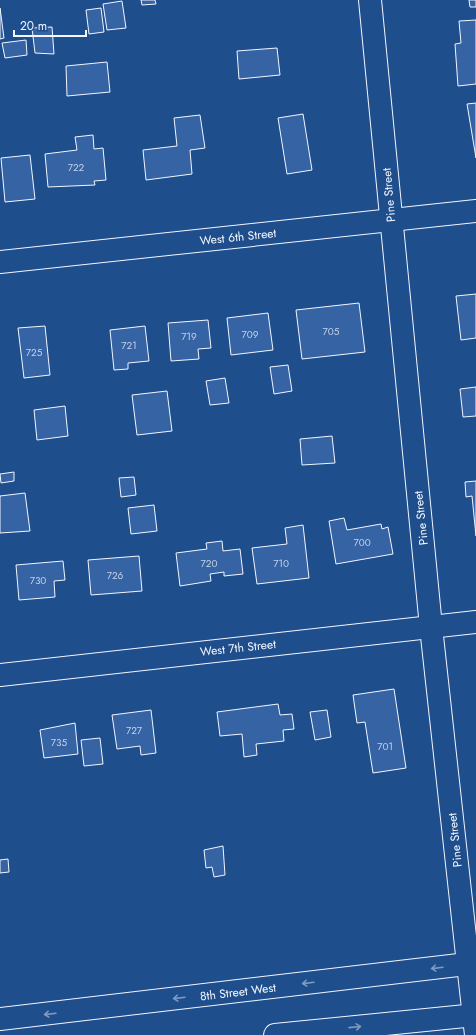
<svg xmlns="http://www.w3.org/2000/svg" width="476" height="1035" font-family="Jost,sans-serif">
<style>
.building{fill:#3563a3;stroke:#f2f6ff}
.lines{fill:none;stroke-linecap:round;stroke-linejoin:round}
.street-casing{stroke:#f2f6ff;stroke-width:24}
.secondary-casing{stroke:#f2f6ff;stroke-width:24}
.highway-casing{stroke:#f2f6ff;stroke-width:24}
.street{stroke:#1f4e8c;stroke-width:22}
.secondary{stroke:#1f4e8c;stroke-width:22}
.highway{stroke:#1f4e8c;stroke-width:22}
.oneway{stroke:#7e9ac0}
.labels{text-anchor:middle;stroke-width:3;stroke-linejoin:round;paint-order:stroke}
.number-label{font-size:10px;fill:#c3d1e8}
.street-label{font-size:12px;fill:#f2f6ff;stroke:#1f4e8c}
</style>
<rect width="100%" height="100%" fill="#1f4e8c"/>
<g class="building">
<path d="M141 0H155L156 4 142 5Z"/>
<path d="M469 0H476V7H470Z"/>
<path d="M122 1 126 28 107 30 103 4Z"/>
<path d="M0 8 4 38 0 39Z"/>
<path d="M101 8 104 32 89 34 86 10Z"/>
<path d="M476 20V84L458 86 455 44 461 43 459 21Z"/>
<path d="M52 27 54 54 35 53 32 28Z"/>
<path d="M26 40 27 55 5 58 2 43Z"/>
<path d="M277 48 280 75 239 79 237 51Z"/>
<path d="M107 62 110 92 67 96 66 66Z"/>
<path d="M476 103V158L467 104Z"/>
<path d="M303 114 312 170 287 174 278 118Z"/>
<path d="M200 115 205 148 190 150 192 174 146 180 143 150 177 146 174 118Z"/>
<path d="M93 135 94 149 103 148 106 180 94 181 95 185 48 187 45 154 77 150 75 137Z"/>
<path d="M30 155 35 199 5 202 1 158Z"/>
<path d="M476 294V338L461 340 456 296Z"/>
<path d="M359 303 365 352 302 359 296 310Z"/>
<path d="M268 313 273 350 231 355 227 318Z"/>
<path d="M208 320 211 348 198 349 199 359 171 361 168 323Z"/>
<path d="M45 326 50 375 24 378 18 328Z"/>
<path d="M145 326 149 361 128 363V369L114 370 110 330Z"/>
<path d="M288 365 292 391 274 394 270 367Z"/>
<path d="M225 378 229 403 210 405 206 381Z"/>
<path d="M476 387V416L463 417 460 389Z"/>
<path d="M167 391 172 431 137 435 132 395Z"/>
<path d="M65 406 68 436 37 440 34 410Z"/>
<path d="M332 436 335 463 302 465 300 439Z"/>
<path d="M14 472V481L1 483 0 474Z"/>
<path d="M134 477 136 495 121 497 119 478Z"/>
<path d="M476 481V536L472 496 466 497 465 482Z"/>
<path d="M25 493 30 531 0 533V496Z"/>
<path d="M154 505 157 531 131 534 128 508Z"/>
<path d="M344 518 347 530 381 524 382 529 388 527 393 554 336 564 329 521Z"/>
<path d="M303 525 309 578 257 584 252 548 287 544 285 528Z"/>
<path d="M222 541 223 551 240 549 243 574 224 576V572L210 574 211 581 180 586 176 553 207 549 206 543Z"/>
<path d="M139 556 142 591 91 595 88 560Z"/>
<path d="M63 561 65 580 54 581 55 597 19 600 16 565Z"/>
<path d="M394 689 406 768 373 773 365 722 357 723 353 695Z"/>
<path d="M278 704 280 715 292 714 294 729 283 730 284 741 256 744 257 755 244 757 242 734 220 736 217 712Z"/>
<path d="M151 710 156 753 141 755 140 746 117 749 112 715Z"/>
<path d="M327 710 331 737 315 740 310 712Z"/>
<path d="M75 723 78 754 44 758 40 730Z"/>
<path d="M100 738 103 764 84 766 81 740Z"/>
<path d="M223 846 225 875 214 877 212 867 206 868 204 850Z"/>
<path d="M8 859 9 872 0 873V860Z"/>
</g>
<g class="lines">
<defs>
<g id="street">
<path d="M370 0 431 627 468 964"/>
<path d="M0 262 476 211"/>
<path d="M0 675 476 622"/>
</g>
<path id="secondary" d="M468 964 476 1035"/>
<g id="highway">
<path d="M0 1019 476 963"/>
<path d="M275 1035 476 1015"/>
</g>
</defs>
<use href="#street" class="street-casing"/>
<use href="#secondary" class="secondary-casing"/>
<use href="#highway" class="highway-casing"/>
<use href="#street" class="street"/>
<use href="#secondary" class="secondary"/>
<use href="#highway" class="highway"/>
</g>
<defs><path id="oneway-shaft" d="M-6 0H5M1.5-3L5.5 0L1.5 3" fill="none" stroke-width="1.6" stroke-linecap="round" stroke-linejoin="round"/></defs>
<g class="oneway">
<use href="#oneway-shaft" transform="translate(437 968) rotate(173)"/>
<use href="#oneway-shaft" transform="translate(308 983) rotate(173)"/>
<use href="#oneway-shaft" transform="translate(179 998) rotate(173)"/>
<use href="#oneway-shaft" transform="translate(50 1014) rotate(173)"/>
<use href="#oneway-shaft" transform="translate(355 1027) rotate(-6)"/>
</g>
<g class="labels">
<g class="number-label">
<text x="76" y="171">722</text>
<text x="331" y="335">705</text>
<text x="250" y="338">709</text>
<text x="189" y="340">719</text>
<text x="129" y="349">721</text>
<text x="34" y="356">725</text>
<text x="362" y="546">700</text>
<text x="209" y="567">720</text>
<text x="281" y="567">710</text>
<text x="115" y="579">726</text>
<text x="38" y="584">730</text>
<text x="134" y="734">727</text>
<text x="59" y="746">735</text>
<text x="385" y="750">701</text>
</g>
<g class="street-label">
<text transform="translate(389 195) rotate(-95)" y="4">Pine Street</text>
<text transform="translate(238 237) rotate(-6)" y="4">West 6th Street</text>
<text transform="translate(421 518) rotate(-96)" y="4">Pine Street</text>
<text transform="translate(238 648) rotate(-6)" y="4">West 7th Street</text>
<text transform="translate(455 840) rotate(-96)" y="4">Pine Street</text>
<text transform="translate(238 992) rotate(-7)" y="4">8th Street West</text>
</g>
</g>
<path d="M14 30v6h72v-6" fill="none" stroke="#f2f6ff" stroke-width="2"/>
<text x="20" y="30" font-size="12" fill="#f2f6ff" stroke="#1f4e8c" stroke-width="3" paint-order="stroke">20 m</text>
</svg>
